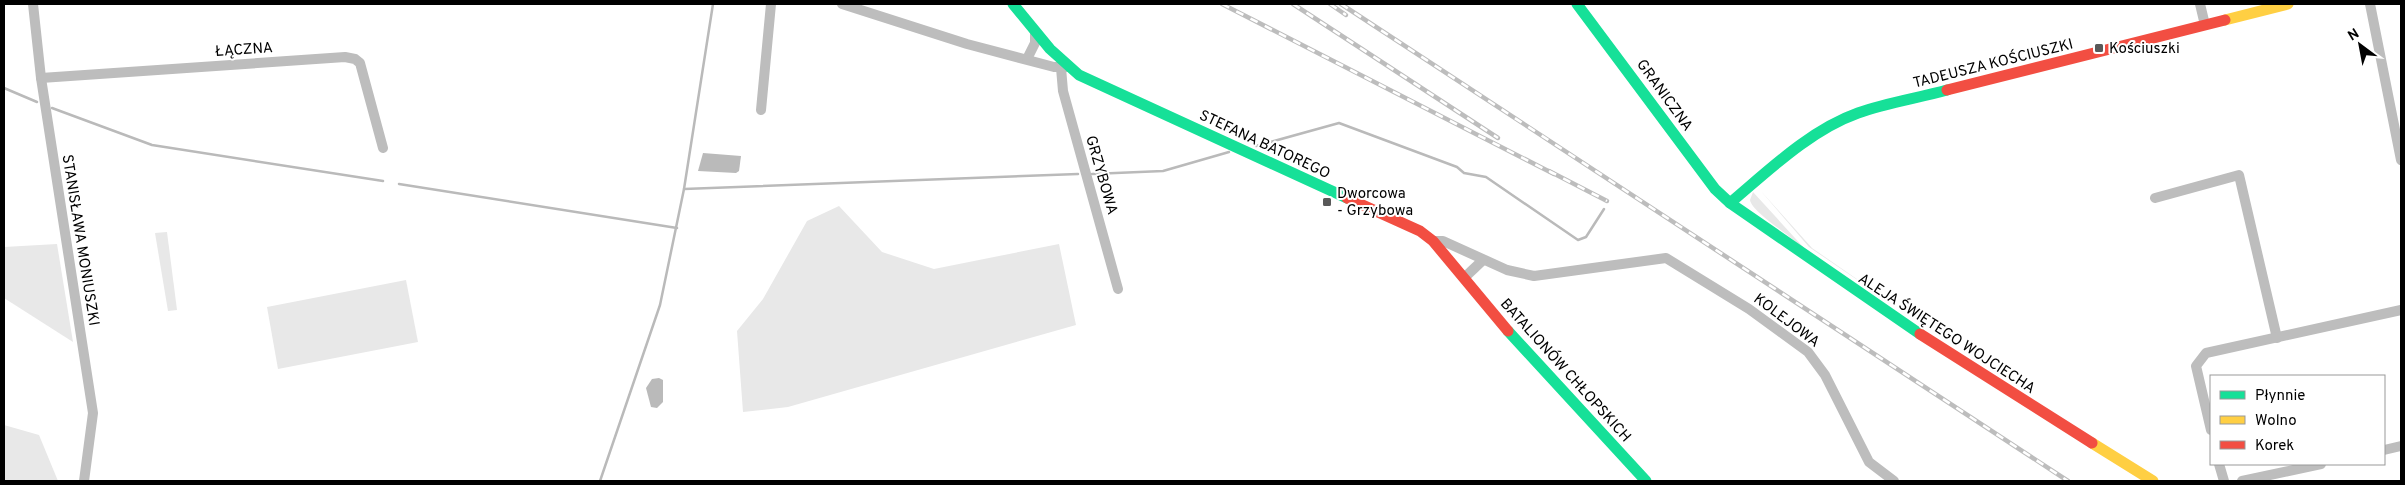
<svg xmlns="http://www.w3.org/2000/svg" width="2405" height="485" font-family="Overpass,sans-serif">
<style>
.green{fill:#e8e8e8}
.water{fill:#bababa}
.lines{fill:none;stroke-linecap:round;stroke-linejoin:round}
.stream{stroke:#bababa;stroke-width:2.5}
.street{stroke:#bdbdbd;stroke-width:10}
.fast{stroke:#16e098;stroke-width:11}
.slow{stroke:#ffcf43;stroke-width:11}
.jam{stroke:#f24e42;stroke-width:11}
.rail-casing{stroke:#bdbdbd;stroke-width:4.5}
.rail{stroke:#fff;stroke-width:2.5;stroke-dasharray:8;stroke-linecap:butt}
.poi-dot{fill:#595959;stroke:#fff;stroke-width:2}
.labels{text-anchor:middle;stroke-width:4;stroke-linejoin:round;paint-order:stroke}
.poi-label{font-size:15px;fill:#000;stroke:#fff;text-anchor:start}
.street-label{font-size:15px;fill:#000;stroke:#fff}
</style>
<rect width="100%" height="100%" fill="#fff"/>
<g class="green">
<path d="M1760 190 1812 248 1906 313 1809 247Z"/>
<path d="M1753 192 1805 249 1901 315 1896 314 1798 244C1787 233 1752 212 1750 200Z"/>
<path d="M839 206 882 252 934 269 1059 244 1076 325 788 407 743 412 737 331 763 299 807 221Z"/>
<path d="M167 232 177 310 168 311 155 233Z"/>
<path d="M57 244 73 342 4 298V247Z"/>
<path d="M406 280 418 342 278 369 267 307Z"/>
<path d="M4 425 39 435 58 481H4Z"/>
</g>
<g class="water">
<path d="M703 153 741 156 739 171 736 173 698 171Z"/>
<path d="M659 378 663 380V402L657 408 651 407 646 388 652 379Z"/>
</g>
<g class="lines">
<g class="stream">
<path d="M4 88 37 102"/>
<path d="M52 108 152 145 383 181"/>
<path d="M1256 146 1339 123 1457 167 1464 173 1486 177 1578 240 1586 237 1604 209"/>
<path d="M1092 174 1163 171 1229 152"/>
<path d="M399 184 677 228"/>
<path d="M684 189 713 4"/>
<path d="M600 481 660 305 684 189 1078 174"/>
</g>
<g class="street">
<path d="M33 4 41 78 93 413 84 481"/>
<path d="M842 4 967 44 1054 67H1068"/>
<path d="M2200 4 2205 25"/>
<path d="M2370 4 2401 160"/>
<path d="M1027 59 1035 43V33"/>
<path d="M1061 68 1063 91 1118 289"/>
<path d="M41 78 345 57 355 59 360 63 383 148"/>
<path d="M761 110 771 4"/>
<path d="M2155 198 2239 175 2277 338"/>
<path d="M1433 241H1443L1507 270 1534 276 1666 258 1749 309 1808 352 1825 375 1869 462 1894 481"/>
<path d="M1464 278 1483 260"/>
<path d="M2211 430 2196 366 2206 353 2401 310"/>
<path d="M2384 450 2401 446"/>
<path d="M2219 464 2224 481"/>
<path d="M2242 481 2321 464"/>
</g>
<g class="fast">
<path d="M1013 4 1050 49 1079 75 1347 198"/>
<path d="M1577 4 1715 189 1730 203 1920 334"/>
<path d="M1730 203C1768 171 1810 130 1858 113 1886 103 1918 98 1947 90"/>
<path d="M1508 331 1646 481"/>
</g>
<g class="slow">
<path d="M2225 20 2288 4"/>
<path d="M2092 443 2153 481"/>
</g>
<g class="jam">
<path d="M1947 90 2225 20"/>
<path d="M1347 198 1420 231 1433 241 1508 331"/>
<path d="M1920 334 2092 443"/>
</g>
<defs>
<g id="rail">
<path d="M1222 4 1554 174"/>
<path d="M1293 4 1498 138"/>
<path d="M1330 4 1346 15"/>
<path d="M1341 4 2068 481"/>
<path d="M1549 171 1607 201"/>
</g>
</defs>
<use href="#rail" class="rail-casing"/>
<use href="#rail" class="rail"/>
</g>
<g class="poi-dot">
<rect x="2094" y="43" width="10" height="10" rx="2.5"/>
<rect x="1322" y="197" width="10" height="10" rx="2.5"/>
</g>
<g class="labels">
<g class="poi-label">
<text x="2109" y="53">Kościuszki</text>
<text x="1337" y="198">Dworcowa<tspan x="1337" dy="17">- Grzybowa</tspan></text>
</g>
<g class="street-label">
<text transform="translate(244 49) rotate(-4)" y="5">ŁĄCZNA</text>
<text transform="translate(1993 63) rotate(-14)" y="5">TADEUSZA KOŚCIUSZKI</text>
<text transform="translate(1665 95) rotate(54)" y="5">GRANICZNA</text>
<text transform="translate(1265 144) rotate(25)" y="5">STEFANA BATOREGO</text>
<text transform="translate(1102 175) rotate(74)" y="5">GRZYBOWA</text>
<text transform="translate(81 240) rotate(81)" y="5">STANISŁAWA MONIUSZKI</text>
<text transform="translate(1787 320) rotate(37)" y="5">KOLEJOWA</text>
<text transform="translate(1947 333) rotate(33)" y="5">ALEJA ŚWIĘTEGO WOJCIECHA</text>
<text transform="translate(1566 370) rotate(48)" y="5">BATALIONÓW CHŁOPSKICH</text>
</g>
</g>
<rect width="2405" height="485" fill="none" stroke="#000000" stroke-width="10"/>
<rect x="2210" y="375" width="175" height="90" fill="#ffffff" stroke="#999999"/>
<rect x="2220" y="391" width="25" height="8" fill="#16e098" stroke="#999999"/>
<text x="2255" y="400" font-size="15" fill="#000000">Płynnie</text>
<rect x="2220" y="416" width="25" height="8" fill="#ffcf43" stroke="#999999"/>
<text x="2255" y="425" font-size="15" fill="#000000">Wolno</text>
<rect x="2220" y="441" width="25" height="8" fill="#f24e42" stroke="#999999"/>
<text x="2255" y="450" font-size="15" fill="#000000">Korek</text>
<g transform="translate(2360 45) rotate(328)" stroke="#ffffff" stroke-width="4" paint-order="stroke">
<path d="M0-4L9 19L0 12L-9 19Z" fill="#000000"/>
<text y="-8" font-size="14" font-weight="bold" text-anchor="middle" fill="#000000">N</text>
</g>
</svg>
